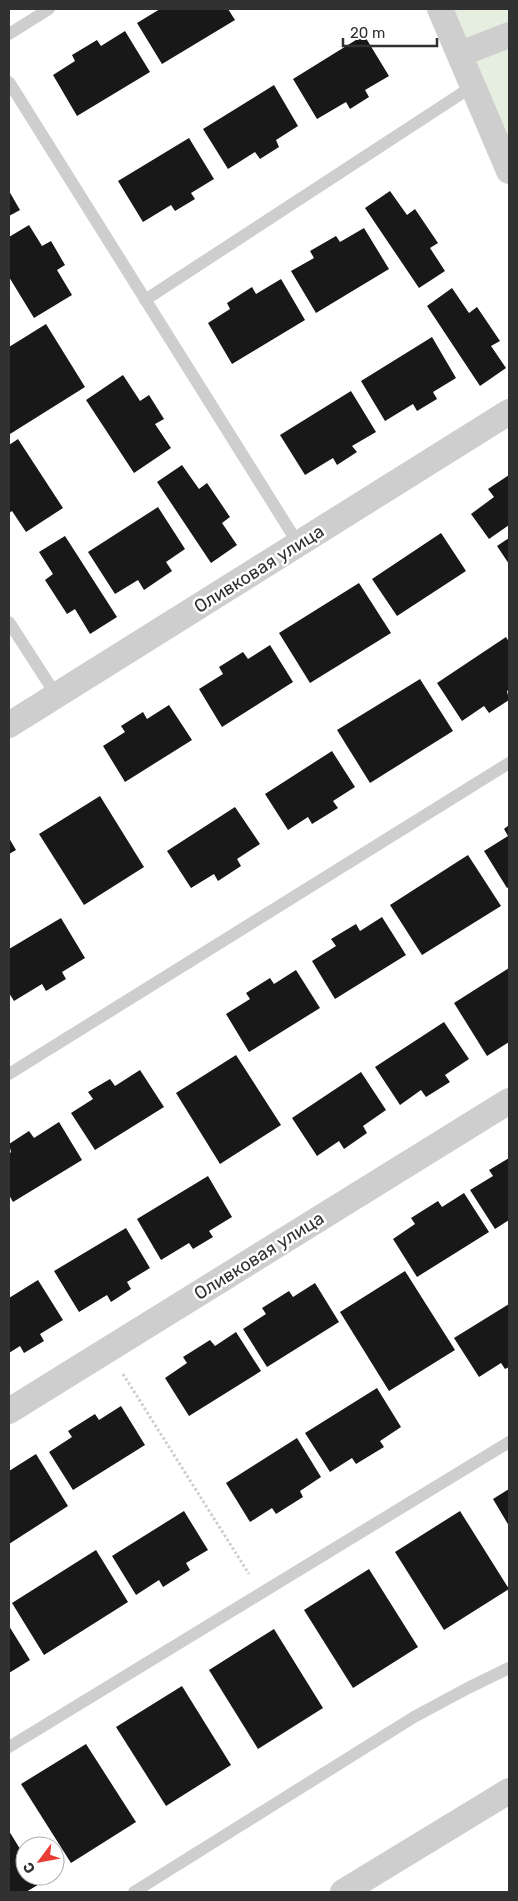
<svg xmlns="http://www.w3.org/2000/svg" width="518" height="1901" font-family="Rubik,sans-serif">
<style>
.green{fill:#e6eee0}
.building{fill:#181818}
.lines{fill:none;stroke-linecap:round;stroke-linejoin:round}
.path{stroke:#cecece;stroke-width:3;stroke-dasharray:2.5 2.5;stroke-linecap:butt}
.service{stroke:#cecece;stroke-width:12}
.minor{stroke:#cecece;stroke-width:26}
.labels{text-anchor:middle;stroke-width:5;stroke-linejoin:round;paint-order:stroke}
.street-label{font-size:18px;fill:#313131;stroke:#fff}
</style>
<rect width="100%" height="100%" fill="#fff"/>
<path class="green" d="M447 9H509V157Z"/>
<g class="building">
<path d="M160 9H228L235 20 162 64 137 23Z"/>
<path d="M125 31 150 72 77 116 53 75 75 61 72 55 97 40 101 46Z"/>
<path d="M364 35 389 76 365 90 369 97 350 109 346 102 317 119 293 79Z"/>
<path d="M274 85 298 126 276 140 279 147 260 159 255 152 228 169 203 129Z"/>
<path d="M189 138 214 179 191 193 195 199 175 211 171 205 143 222 118 181Z"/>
<path d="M9 191 20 210 9 216Z"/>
<path d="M390 191 407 215 415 209 438 243 430 248 445 271 419 288 365 208Z"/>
<path d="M29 225 42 246 51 241 65 265 57 270 72 295 34 318 9 277V237Z"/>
<path d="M364 228 389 269 316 313 291 271 314 258 310 251 336 236 340 242Z"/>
<path d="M281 279 305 320 232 364 208 323 230 309 227 303 252 287 256 294Z"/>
<path d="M452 288 469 313 477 307 500 341 491 346 506 368 480 386 427 306Z"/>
<path d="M46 324 85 387 10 434 9 347Z"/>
<path d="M432 337 456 378 433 392 437 399 417 411 413 404 385 421 361 381Z"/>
<path d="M123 375 140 401 149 395 164 419 155 424 171 448 134 473 86 400Z"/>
<path d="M351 391 376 432 352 446 357 452 337 465 333 458 305 475 280 435Z"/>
<path d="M18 439 63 508 26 532 12 511 9 513V445Z"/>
<path d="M182 465 199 489 207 483 230 517 222 523 237 545 211 563 157 482Z"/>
<path d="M509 475V525L489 539 471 514 494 497 488 489Z"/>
<path d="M158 507 185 549 166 562 172 571 144 590 138 580 115 594 88 552Z"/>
<path d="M441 533 466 571 397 616 372 579Z"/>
<path d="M65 536 117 617 90 634 75 609 67 614 45 580 53 574 39 552Z"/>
<path d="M509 538V564L497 546Z"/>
<path d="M359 583 391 633 310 683 279 633Z"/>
<path d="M506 637 509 642V690L507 691 509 700 489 713 484 706 462 721 437 683Z"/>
<path d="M270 645 293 682 222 727 199 689 223 674 219 667 243 652 248 659Z"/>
<path d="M420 679 453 731 370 783 337 730Z"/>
<path d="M169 705 192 740 125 782 103 746 125 732 121 726 143 712 147 719Z"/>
<path d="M332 751 355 787 333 801 338 808 312 824 308 817 288 830 265 794Z"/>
<path d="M100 796 144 867 84 905 39 834Z"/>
<path d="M235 807 260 844 237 859 241 866 218 881 214 874 191 888 167 851Z"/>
<path d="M509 825V887L507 888 484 851 508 836 504 829Z"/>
<path d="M9 838 16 850 9 854Z"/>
<path d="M468 855 501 906 422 955 390 905Z"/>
<path d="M382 917 406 955 335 999 312 961 336 946 331 939 356 924 360 931Z"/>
<path d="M61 918 85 958 62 972 66 979 46 991 42 984 14 1001 9 993V949Z"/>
<path d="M509 968V1042L487 1056 454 1003Z"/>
<path d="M296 970 320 1008 249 1052 226 1014 250 999 246 993 270 978 274 984Z"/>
<path d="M444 1022 469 1059 445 1075 450 1082 426 1097 421 1090 400 1105 375 1067Z"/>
<path d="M236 1055 281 1125 220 1164 176 1093Z"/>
<path d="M140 1070 164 1107 95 1150 71 1113 93 1099 88 1092 110 1079 115 1086Z"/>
<path d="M361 1072 386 1110 363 1126 367 1133 344 1149 339 1141 317 1156 292 1118Z"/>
<path d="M59 1122 82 1160 13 1202 9 1195V1154L11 1152 9 1144 29 1131 34 1138Z"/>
<path d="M509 1158V1220L495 1229 470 1190 493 1176 489 1170Z"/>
<path d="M208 1176 232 1217 209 1231 213 1237 193 1249 189 1243 161 1260 137 1219Z"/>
<path d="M464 1193 489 1232 417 1277 393 1239 415 1224 411 1218 438 1201 442 1207Z"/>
<path d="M126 1228 150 1268 127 1282 131 1289 111 1302 107 1295 79 1312 54 1271Z"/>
<path d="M405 1271 455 1350 389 1391 340 1312Z"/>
<path d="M38 1280 63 1320 40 1334 44 1341 24 1353 20 1346 9 1353V1298Z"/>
<path d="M315 1283 339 1322 267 1367 243 1329 266 1314 262 1308 289 1291 293 1297Z"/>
<path d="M509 1304V1367L505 1369 501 1363 479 1377 454 1338Z"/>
<path d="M236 1332 261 1371 189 1416 165 1378 187 1363 183 1357 210 1340 215 1346Z"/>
<path d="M377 1388 401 1427 380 1441 384 1447 356 1464 352 1458 330 1472 305 1433Z"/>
<path d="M121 1406 145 1445 73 1490 49 1452 72 1437 68 1431 95 1414 99 1420Z"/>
<path d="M297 1438 321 1477 300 1491 303 1497 276 1514 272 1508 250 1522 226 1483Z"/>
<path d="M36 1454 68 1506 9 1544V1471Z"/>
<path d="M509 1489V1526L493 1499Z"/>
<path d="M184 1511 208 1550 186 1563 190 1570 163 1587 159 1580 136 1595 112 1556Z"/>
<path d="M460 1511 509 1589 444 1630 395 1552Z"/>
<path d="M96 1550 128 1602 44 1655 12 1603Z"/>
<path d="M369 1569 418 1647 353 1688 304 1610Z"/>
<path d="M9 1626 30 1660 9 1673Z"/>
<path d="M274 1629 323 1708 258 1749 209 1670Z"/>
<path d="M182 1686 231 1765 166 1806 116 1727Z"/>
<path d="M86 1744 136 1822 71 1863 21 1784Z"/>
<path d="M9 1831 25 1857V1876H37L41 1883 26 1892H9Z"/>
</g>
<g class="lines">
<path class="path" d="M123 1374 249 1574"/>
<g class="service">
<path d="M9 34 49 9"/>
<path d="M9 82 299 545"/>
<path d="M145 300 473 86"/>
<path d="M9 622 56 695"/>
<path d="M9 1074 509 763"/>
<path d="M9 1747 509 1442"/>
<path d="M134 1892 414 1717 468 1688 509 1668"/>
</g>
<g class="minor">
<path d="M440 9 509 171"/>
<path d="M460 54 509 35"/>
<path d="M9 725 509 412"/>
<path d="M9 1411 509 1101"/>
<path d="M343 1892 509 1791"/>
</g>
</g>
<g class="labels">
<g class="street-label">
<text transform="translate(259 569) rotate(-32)" y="6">Оливковая улица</text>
<text transform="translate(259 1256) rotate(-32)" y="6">Оливковая улица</text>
</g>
</g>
<rect width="518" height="1901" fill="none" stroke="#313131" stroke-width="20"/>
<g transform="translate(40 1861) rotate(238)"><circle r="24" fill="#ffffff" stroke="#adadad"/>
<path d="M0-4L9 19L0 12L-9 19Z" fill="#e83c34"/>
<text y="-8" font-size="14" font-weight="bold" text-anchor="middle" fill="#313131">С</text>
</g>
<path d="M343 38v8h94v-8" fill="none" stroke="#313131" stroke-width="2.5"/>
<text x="350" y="38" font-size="15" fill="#313131" stroke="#ffffff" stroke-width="4" paint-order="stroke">20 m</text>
</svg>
